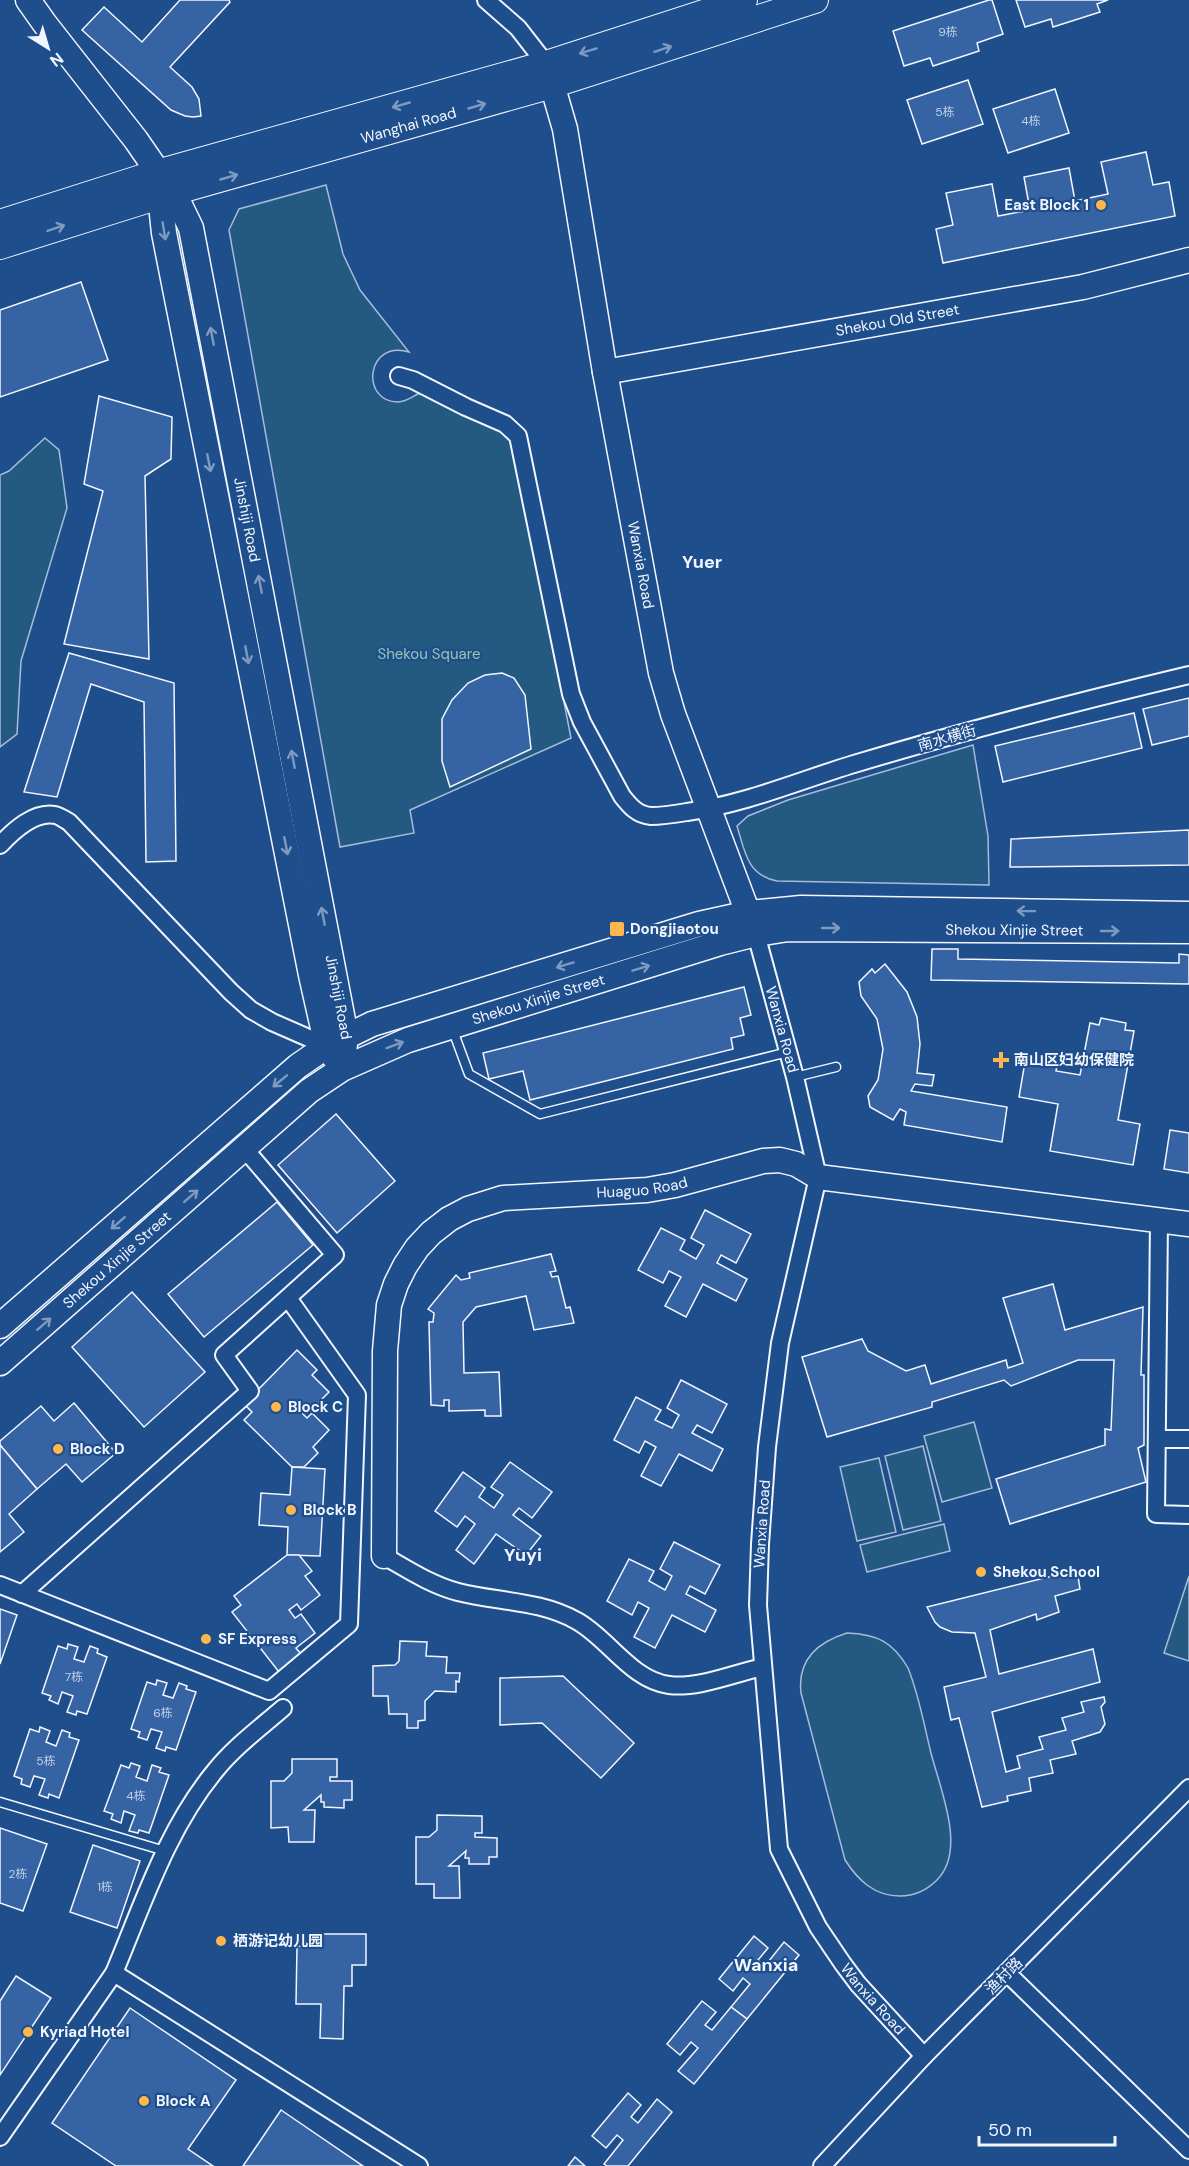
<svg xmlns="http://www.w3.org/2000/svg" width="1189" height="2166" font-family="'DM Sans','Noto Sans SC',sans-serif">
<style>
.green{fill:#245a82;stroke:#a8bbd7;stroke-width:1.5}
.building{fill:#3563a3;stroke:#f2f6ff;stroke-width:1.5}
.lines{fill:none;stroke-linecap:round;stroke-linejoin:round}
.lane-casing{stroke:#f2f6ff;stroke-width:11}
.street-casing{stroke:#f2f6ff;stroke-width:20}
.secondary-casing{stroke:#f2f6ff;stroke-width:27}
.primary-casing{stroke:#f2f6ff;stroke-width:28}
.lane{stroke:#1f4e8c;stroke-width:8}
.street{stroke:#1f4e8c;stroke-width:16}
.secondary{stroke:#1f4e8c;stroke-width:24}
.primary{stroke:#1f4e8c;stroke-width:26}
.oneway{stroke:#7e9ac0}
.poi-dot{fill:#ffb74d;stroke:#1f4e8c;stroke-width:2}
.labels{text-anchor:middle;stroke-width:4.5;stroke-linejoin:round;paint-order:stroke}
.number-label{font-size:12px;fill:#c3d1e8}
.street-label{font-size:15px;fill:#f2f6ff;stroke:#1f4e8c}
.poi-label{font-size:15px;font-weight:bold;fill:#f2f6ff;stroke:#1f4e8c;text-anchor:start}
.park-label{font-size:15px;fill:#97c8a6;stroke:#1f4e8c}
.quarter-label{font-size:18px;font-weight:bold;fill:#f2f6ff;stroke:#1f4e8c}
</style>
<rect width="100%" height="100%" fill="#1f4e8c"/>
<g class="green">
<path d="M326 185 343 254 360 290 409 352C366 339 360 402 398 402 407 402 413 396 420 393L427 396 505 430 513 441 571 738 410 810 414 833 340 847 229 230 239 209Z"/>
<path d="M45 438 59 450 67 508 21 661 17 734 0 747V475L9 471Z"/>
<path d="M973 745 988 836 989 885 777 881C747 875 745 852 737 826L748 816 788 800Z"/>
<path d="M974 1422 992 1488 942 1502 924 1436Z"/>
<path d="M923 1446 941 1521 903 1530 885 1456Z"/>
<path d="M879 1458 896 1532 857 1541 840 1467Z"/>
<path d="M944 1524 950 1551 867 1572 860 1545Z"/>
<path d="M1189 1576V1661L1164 1653Z"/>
<path d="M847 1633C877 1634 893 1642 908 1668 919 1695 924 1725 931 1753 940 1789 967 1850 937 1880 927 1890 914 1896 900 1896 874 1896 858 1880 845 1860L801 1693C797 1659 818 1642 847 1633Z"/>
</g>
<g class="building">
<path d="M180 0H229L230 2 170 67 192 87 199 99 201 116 193 117 185 116 171 110 82 30 104 7 142 42Z"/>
<path d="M989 0H992L1003 34 977 43 979 51 933 66 930 58 904 66 893 31Z"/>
<path d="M1016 0H1108L1097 4 1100 12 1053 27 1051 19 1025 27Z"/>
<path d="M968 80 983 124 922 144 907 100Z"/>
<path d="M1055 89 1069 133 1008 153 993 109Z"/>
<path d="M1146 152 1153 185 1169 182 1175 216 943 263 936 229 953 225 946 193 992 184 998 216 1030 210 1024 177 1069 168 1075 201 1108 194 1101 162Z"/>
<path d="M81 282 108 360 0 397V310Z"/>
<path d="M99 396 172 417 171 459 145 476 149 659 64 644 103 491 84 484Z"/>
<path d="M69 653 174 683 176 861 146 862 144 702 91 684 57 797 24 792Z"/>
<path d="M502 673 514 678 525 695 531 749 450 787 442 761V719L452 700 468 683 485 675Z"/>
<path d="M1189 698V736L1152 745 1143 709Z"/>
<path d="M1134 713 1142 748 1003 782 995 746Z"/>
<path d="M1189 830V865L1010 867 1011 839Z"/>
<path d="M932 949H958V959L1179 963V954L1189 955V984L931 980Z"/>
<path d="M885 964 907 992 917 1017 920 1044 917 1073 934 1075 932 1086 915 1084 911 1091 1007 1107 1002 1142 904 1125 906 1112 900 1109 893 1120 870 1107 868 1096 878 1080 883 1049 877 1019 861 996 859 982 872 969 875 973Z"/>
<path d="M744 987 751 1015 740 1018 744 1035 731 1038 733 1049 530 1100 523 1071 489 1079 483 1053Z"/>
<path d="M1101 1018 1126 1023 1125 1030 1134 1031 1118 1120 1140 1124 1133 1165 1050 1151 1058 1104 1019 1097 1026 1056 1058 1061 1056 1071 1080 1075 1090 1023 1099 1025Z"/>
<path d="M336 1114 395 1181 337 1233 278 1165Z"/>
<path d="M1170 1130 1189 1133V1173L1164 1169Z"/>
<path d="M277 1202 313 1245 204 1337 168 1294Z"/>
<path d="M705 1210 751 1234 736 1263 721 1255 717 1263 747 1279 736 1301 703 1284 686 1317 665 1306 681 1277 669 1271 663 1283 638 1270 661 1228 685 1240 680 1250 696 1259 704 1245 691 1238Z"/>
<path d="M551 1254 556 1271 550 1272 552 1277 558 1276 566 1308 570 1307 574 1323 534 1330 526 1296 476 1307 463 1322 464 1373 499 1372 501 1416H485V1410L449 1411V1400H444V1406L431 1405 429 1322H433L434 1313 428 1309 456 1275 461 1280 470 1278 469 1273Z"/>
<path d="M1053 1284 1065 1330 1143 1307 1141 1375H1144V1445L1138 1448 1146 1482 1010 1524 996 1479 1105 1445V1429L1111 1430 1114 1360H1078L1011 1386 1004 1380 932 1402V1407L827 1437 802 1357 862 1339 868 1351 906 1371 925 1365 931 1384 1006 1360 1008 1368 1023 1363 1003 1298Z"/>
<path d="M132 1292 205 1372 144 1427 72 1347Z"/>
<path d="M297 1350 317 1370 312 1375 329 1392 312 1409 307 1404 300 1411 307 1418 312 1413 329 1430 313 1447 318 1453 304 1467H292L244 1420 252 1412 244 1404Z"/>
<path d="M681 1380 727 1404 712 1433 697 1425 692 1433 723 1449 712 1471 679 1454 661 1486 641 1476 656 1447 645 1441 639 1453 614 1440 636 1397 661 1410 655 1420 672 1428 679 1415 667 1408Z"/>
<path d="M74 1403 116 1453 82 1482 66 1464 37 1489 0 1445V1441L41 1406 54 1421Z"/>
<path d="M0 1445 37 1489 9 1514 24 1532 0 1552Z"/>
<path d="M510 1462 552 1492 532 1518 519 1508 513 1515 541 1536 526 1555 496 1534 474 1564 456 1550 475 1524 465 1516 457 1527 435 1511 463 1472 485 1488 479 1497 494 1508 503 1495 491 1487Z"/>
<path d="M292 1467 325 1469 320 1556 287 1555 288 1527 259 1525 261 1493 290 1495Z"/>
<path d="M674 1542 720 1565 705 1594 690 1586 686 1594 716 1610 705 1632 672 1615 655 1648 634 1637 649 1608 638 1602 632 1615 607 1601 629 1559 654 1571 649 1581 665 1590 672 1576 660 1569Z"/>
<path d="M287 1555H299L312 1571 305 1576 320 1595 301 1610 297 1604 289 1610 295 1618 301 1614 315 1633 296 1648 301 1654 279 1672 232 1612 241 1605 234 1596Z"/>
<path d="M1077 1570 1080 1589 1055 1596 1059 1612 1037 1620 1036 1614 990 1630 999 1674 1093 1649 1100 1682 992 1712 1006 1772 1020 1768 1017 1756 1043 1749 1039 1737 1066 1730 1062 1718 1084 1712 1081 1702 1104 1697 1105 1702 1101 1707 1105 1724 1100 1732 1072 1741 1076 1754 1050 1760 1053 1773 1029 1778 1031 1791 1007 1796 1008 1801 982 1807 959 1718 951 1720 944 1687 986 1677 975 1633 952 1632 940 1627 935 1622 927 1607Z"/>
<path d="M0 1609 17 1615 0 1664Z"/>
<path d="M400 1641 427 1642 426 1656 447 1657 446 1673H460L459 1682 456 1681V1692L435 1691 425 1701V1720L418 1721V1728H407V1714H389L388 1696H373V1666L395 1665 399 1661Z"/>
<path d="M68 1644 78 1647 74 1659 84 1662 90 1646 98 1649 97 1653 107 1657 87 1714 77 1711 76 1715 67 1712 73 1696 62 1692 58 1704 49 1700 51 1696 42 1693 58 1646 67 1649Z"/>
<path d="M563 1676 634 1743 601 1778 542 1723 500 1725V1678Z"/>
<path d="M157 1680 167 1683 163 1695 173 1698 179 1683 187 1686 186 1689 196 1692 176 1750 166 1747 165 1751 156 1748 162 1732 151 1729 147 1740 138 1737 140 1732 131 1729 147 1682 156 1685Z"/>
<path d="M40 1727 50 1731 46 1742 56 1746 62 1730 70 1733 69 1737 79 1740 59 1798 49 1794 48 1798 39 1795 45 1779 34 1776 30 1787 21 1784 22 1779 14 1776 30 1729 39 1732Z"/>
<path d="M292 1759H337V1777H330V1781H352V1800H344V1808L324 1807V1802H321V1795L304 1810H315L314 1842H289L288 1827 271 1828V1781H284L292 1773Z"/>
<path d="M131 1763 140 1766 136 1777 147 1781 152 1765 161 1768 159 1772 169 1775 149 1833 139 1830 138 1833 129 1831 135 1815 124 1811 121 1823 111 1819 113 1814 104 1811 121 1765 129 1768Z"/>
<path d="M437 1815 482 1816V1833H475V1837L497 1838V1857H489V1864H469V1858H465L466 1851 449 1866H459L460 1898H434V1884H416V1837H429L437 1830Z"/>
<path d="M0 1828 47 1844 23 1911 0 1903Z"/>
<path d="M93 1845 140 1861 117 1928 70 1912Z"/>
<path d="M319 1934H366V1965H352V1986H344L343 2039 320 2038 321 2004H296L297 1946 319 1947Z"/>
<path d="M754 1936 768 1948 758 1960 765 1966 784 1942 799 1955 747 2019 731 2007 750 1984 743 1978 733 1991 719 1979Z"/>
<path d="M16 1976 51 1998 0 2075V2001Z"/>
<path d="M702 2001 716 2012 705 2025 712 2030 731 2007 747 2019 694 2084 678 2071 698 2048 691 2042 680 2055 667 2044Z"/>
<path d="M130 2008 236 2080 188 2149 213 2166H116L52 2123Z"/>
<path d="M628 2093 641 2105 631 2117 638 2123 657 2099 672 2112 628 2166H607L604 2164 623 2140 617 2135 606 2148 592 2136Z"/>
<path d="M281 2110 363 2166H243Z"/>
<path d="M575 2157 585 2166H568Z"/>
</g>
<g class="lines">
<defs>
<g id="lane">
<path d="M452 1028 469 1074 540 1114 788 1052"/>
<path d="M795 1077 836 1067"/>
<path d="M0 1802 165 1851"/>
</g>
<g id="street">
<path d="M486 0 518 28 546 64"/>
<path d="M399 376 413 380 466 407 505 424 518 436 571 694 582 722 622 796C630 806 637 815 651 816 663 816 675 814 687 812 745 804 798 781 854 764 964 731 1076 702 1189 675"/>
<path d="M0 845C13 831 34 811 55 815 60 816 65 820 69 822L231 992 251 1010 272 1022 327 1046"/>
<path id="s1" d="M756 934 795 1077 818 1177 780 1343 767 1447 760 1544 758 1605 779 1849 818 1927 843 1964 858 1984 924 2056"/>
<path d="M1159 1221 1156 1514 1189 1515"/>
<path d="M1158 1439H1189"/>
<path d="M384 1556C407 1569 431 1585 458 1592 497 1602 540 1600 577 1621 608 1638 631 1680 669 1685 697 1689 735 1673 763 1667"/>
<path d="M0 1585 269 1691 349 1624 357 1395 288 1298"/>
<path d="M22 1594 250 1391 224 1355 335 1255 244 1148"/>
<path d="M114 1973C143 1904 167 1829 215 1771 234 1747 260 1728 283 1708"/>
<path d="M1007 1973 1189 2150"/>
<path d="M0 2137 114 1973 419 2166"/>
<path d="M822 2166 924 2056 1189 1788"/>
</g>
<g id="secondary">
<path id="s2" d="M28 0 45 24 136 140 178 201 191 228 346 1036 344 1052"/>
<path id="s3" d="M547 67 565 129 605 372 661 673 673 714 754 929"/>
<path d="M158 177 164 233 311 975 327 1046 334 1057"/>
<path id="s4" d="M605 372 1083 287 1189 260"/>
<path d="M0 1326 298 1066 327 1046 372 1024 699 924 749 913 801 908 1189 914"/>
<path id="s5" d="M0 1363 309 1091 342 1069 408 1040 720 943 756 934 788 929 1189 931"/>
<path id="s6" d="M384 1556 385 1351 389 1305 396 1284 405 1266 417 1248 431 1233 449 1219 468 1209 503 1198 647 1190 675 1185 763 1161 780 1160 796 1164 818 1177 1189 1224"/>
</g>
<g id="primary">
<path d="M0 223 157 173 546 64 744 0"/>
<path id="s7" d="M0 246 159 196 552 85 815 0"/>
</g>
</defs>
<use href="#lane" class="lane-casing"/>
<use href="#street" class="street-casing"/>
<use href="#secondary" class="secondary-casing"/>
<use href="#primary" class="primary-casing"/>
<use href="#lane" class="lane"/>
<use href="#street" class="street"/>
<use href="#secondary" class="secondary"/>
<use href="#primary" class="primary"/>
</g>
<defs><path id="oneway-shaft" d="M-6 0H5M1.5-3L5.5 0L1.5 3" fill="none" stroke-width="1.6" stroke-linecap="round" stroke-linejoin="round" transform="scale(1.5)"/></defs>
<g class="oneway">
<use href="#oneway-shaft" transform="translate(663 49) rotate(-18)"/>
<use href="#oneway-shaft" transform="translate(588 51) rotate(163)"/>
<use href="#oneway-shaft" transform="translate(401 105) rotate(164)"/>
<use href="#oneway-shaft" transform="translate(477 106) rotate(-16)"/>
<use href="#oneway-shaft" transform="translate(229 177) rotate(-16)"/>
<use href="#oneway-shaft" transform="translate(56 228) rotate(-18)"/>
<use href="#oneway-shaft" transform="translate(164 231) rotate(81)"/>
<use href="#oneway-shaft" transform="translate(212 336) rotate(-101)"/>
<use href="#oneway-shaft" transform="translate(209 463) rotate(79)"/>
<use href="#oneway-shaft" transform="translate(260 584) rotate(-101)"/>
<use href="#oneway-shaft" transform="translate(247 655) rotate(79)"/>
<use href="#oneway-shaft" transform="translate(293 759) rotate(-101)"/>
<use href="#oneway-shaft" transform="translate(286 846) rotate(79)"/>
<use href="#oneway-shaft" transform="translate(1026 911) rotate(-179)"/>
<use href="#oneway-shaft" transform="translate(323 916) rotate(-101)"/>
<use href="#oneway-shaft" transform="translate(831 928)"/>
<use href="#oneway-shaft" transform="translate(1110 931)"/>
<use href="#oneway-shaft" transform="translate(565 965) rotate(163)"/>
<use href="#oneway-shaft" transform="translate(641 968) rotate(-17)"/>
<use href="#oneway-shaft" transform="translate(395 1045) rotate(-20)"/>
<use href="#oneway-shaft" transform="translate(280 1081) rotate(141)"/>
<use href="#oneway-shaft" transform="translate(191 1196) rotate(-41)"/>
<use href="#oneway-shaft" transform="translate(118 1223) rotate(139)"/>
<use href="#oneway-shaft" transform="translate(44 1324) rotate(-41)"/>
</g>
<g class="poi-dot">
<circle cx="1101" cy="205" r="6"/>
<rect x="609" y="921" width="16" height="16" rx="3"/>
<path d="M998 1051h6v6h6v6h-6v6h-6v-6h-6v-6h6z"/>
<circle cx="276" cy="1407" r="6"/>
<circle cx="58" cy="1449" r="6"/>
<circle cx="291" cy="1510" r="6"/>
<circle cx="981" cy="1572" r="6"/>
<circle cx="206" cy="1639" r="6"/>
<circle cx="221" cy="1941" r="6"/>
<circle cx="28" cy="2032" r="6"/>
<circle cx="144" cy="2101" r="6"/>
</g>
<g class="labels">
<g class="number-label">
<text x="948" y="36">9栋</text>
<text x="945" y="116">5栋</text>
<text x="1031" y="125">4栋</text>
<text x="74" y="1681">7栋</text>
<text x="163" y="1717">6栋</text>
<text x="46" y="1765">5栋</text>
<text x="136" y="1800">4栋</text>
<text x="18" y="1878">2栋</text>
<text x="105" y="1891">1栋</text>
</g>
<g class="street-label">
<text dy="5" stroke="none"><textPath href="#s7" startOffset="426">Wanghai Road</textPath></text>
<text dy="5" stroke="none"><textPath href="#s4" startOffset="297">Shekou Old Street</textPath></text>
<text dy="5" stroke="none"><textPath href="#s2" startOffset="578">Jinshiji Road</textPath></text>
<text dy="5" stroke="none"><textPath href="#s3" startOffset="507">Wanxia Road</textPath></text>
<text transform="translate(947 738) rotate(-16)" y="5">南水横街</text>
<text dy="5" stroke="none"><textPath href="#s5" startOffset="1146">Shekou Xinjie Street</textPath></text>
<text dy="5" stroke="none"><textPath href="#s2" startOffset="1064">Jinshiji Road</textPath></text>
<text dy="5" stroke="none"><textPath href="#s5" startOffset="660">Shekou Xinjie Street</textPath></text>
<text dy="5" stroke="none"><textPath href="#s1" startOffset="99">Wanxia Road</textPath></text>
<text dy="5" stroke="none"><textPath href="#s6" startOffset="556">Huaguo Road</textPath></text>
<text dy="5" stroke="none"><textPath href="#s5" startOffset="156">Shekou Xinjie Street</textPath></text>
<text transform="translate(762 1524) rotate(-86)" y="5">Wanxia Road</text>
<text transform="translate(1004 1976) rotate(-45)" y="5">渔村路</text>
<text dy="5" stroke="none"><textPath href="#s1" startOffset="1107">Wanxia Road</textPath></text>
</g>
<g class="poi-label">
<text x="1089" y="210" text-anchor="end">East Block 1</text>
<text x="630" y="934">Dongjiaotou</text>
<text x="1014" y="1065">南山区妇幼保健院</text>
<text x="288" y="1412">Block C</text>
<text x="70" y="1454">Block D</text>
<text x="303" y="1515">Block B</text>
<text x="993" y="1577">Shekou School</text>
<text x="218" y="1644">SF Express</text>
<text x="233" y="1946">栖游记幼儿园</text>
<text x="40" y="2037">Kyriad Hotel</text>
<text x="156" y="2106">Block A</text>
</g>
<g class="park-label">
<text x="429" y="659">Shekou Square</text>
</g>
<g class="quarter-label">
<text x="702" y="568">Yuer</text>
<text x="523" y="1561">Yuyi</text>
<text x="766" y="1971">Wanxia</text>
</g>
</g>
<g transform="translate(48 48) rotate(143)" stroke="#1f4e8c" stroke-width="4.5" paint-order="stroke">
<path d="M0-4.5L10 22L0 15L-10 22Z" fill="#f2f6ff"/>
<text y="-9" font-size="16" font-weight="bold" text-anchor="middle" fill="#f2f6ff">N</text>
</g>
<path d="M979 2136v9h136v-9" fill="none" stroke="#f2f6ff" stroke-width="3"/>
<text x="988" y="2136" font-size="18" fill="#f2f6ff" stroke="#1f4e8c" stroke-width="4.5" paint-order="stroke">50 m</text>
</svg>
